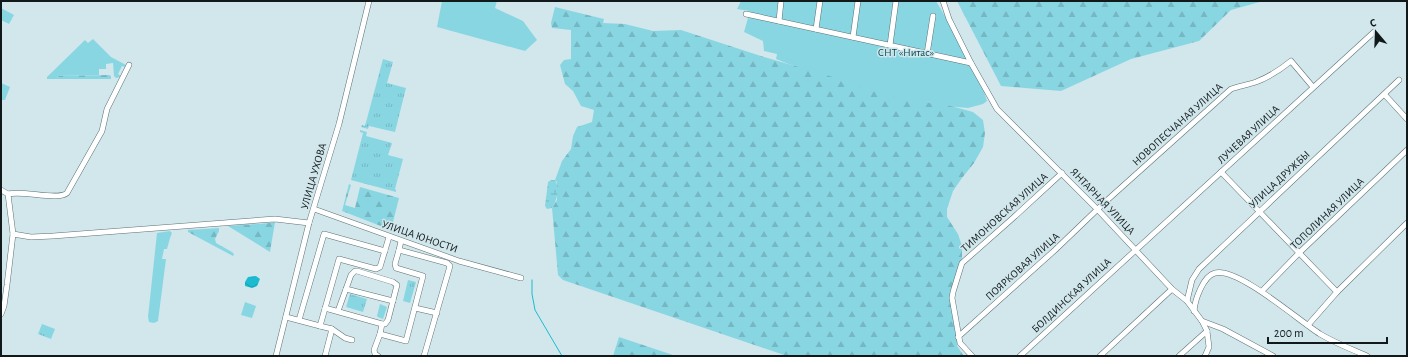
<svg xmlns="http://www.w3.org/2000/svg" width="1408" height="357" font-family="'Alegreya Sans',sans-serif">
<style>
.green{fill:#89d6e3}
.forest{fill:url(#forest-firs)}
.wetland{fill:url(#wetland-marsh)}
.park{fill:url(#park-tufts)}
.water{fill:url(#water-waves)}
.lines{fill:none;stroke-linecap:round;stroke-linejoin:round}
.stream{stroke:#1bbbd1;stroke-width:1}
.minor-casing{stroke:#5d7174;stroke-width:6}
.minor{stroke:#fff;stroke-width:5}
.labels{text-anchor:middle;stroke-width:3;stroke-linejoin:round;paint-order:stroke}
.park-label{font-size:11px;fill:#0b4a53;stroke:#d1e7eb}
.street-label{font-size:11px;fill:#12191b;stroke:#d1e7eb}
</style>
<defs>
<pattern id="forest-firs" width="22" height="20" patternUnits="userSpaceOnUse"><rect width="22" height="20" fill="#89d6e3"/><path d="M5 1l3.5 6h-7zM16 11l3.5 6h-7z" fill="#75b7c2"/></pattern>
<pattern id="wetland-marsh" width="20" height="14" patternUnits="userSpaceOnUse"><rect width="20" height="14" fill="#89d6e3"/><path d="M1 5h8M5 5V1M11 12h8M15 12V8" fill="none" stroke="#75b7c2"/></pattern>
<pattern id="park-tufts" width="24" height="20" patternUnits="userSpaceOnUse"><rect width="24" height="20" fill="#89d6e3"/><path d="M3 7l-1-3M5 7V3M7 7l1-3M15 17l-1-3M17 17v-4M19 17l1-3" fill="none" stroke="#75b7c2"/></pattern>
<pattern id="water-waves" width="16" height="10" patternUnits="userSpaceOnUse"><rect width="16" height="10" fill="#1bbbd1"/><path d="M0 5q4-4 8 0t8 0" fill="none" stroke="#18a0b3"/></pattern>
</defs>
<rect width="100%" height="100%" fill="#d1e7eb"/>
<g class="green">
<path d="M442 1H497L495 8 523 21 537 40 525 51 437 27Z"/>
<path d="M741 1H936L946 18 984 92 987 101 983 104 968 108 879 100 776 59 777 54 764 51 763 41 744 32 750 11 737 9Z"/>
<path d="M93 39 111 57 126 65 125 67 122 66 118 74 121 76 120 77 116 78 114 76 113 63 106 64V69H99V75L59 76 57 78V79H47V77L85 40 88 43Z"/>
<path d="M1 83 10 87 5 100H1Z"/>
<path d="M170 231 172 233 170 238 167 249H164L162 259H166L158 321 154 323 149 322 148 317 157 233Z"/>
<path d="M245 302 256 306 252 318 241 315Z"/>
<path d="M380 304 387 307 383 319 378 317 377 316Z"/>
</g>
<g class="forest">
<path d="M957 1H1263L1231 10 1199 41 1131 59 1061 91 1001 86Z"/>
<path d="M555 7 604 19 603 23 625 24 653 31 681 30 764 57 833 77 884 95 921 102 951 106 973 112 983 120 985 133 983 147 974 163 962 178 953 191 947 209V217L958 234 962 246V258L957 275 953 295 958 336 957 346 964 356H787L563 280 558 275 552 208 557 200V182L555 180 562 161 571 149 573 136 577 127 592 122 594 110 581 106 573 91 565 84 560 65 564 60 571 59V30L552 28 551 23Z"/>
<path d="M109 75 111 76V79H57V78L59 76Z"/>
<path d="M349 184 351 185 345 205 355 208 360 187 399 198 391 230 342 211Z"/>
<path d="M275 222 270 252 228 226 270 223Z"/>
<path d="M219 228V231L215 239 216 243 232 252 234 254 233 256 188 232V230Z"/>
<path d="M619 337 676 356H613Z"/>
</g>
<path class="wetland" d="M551 180H555C560 187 557 201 552 208L547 209 545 206 548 182Z"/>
<g class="park">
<path d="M1 8 14 15 9 24 1 20Z"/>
<path d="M383 59 393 62 387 83 406 88 395 132 369 126 368 129 361 127 362 125 365 126Z"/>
<path d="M360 130 367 132 366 136 392 143 388 155 403 159 395 189 396 190V192L351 180 363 133 360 132Z"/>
<path d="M408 280 416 282 410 303 403 301Z"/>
<path d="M350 294 367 299 363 312 346 307Z"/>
<path d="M42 324 55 329 51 339 38 334Z"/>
</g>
<path class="water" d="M256 276 260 279 257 286 252 288 245 286V282L248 277Z"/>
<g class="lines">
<path class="stream" d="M532 280V294L535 310 562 356"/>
<defs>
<g id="minor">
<path d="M943 1 949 19 971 63 997 109 1098 210 1172 289 1187 301 1202 321 1207 331 1209 347 1205 356"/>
<path d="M746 14 971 63"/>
<path d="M779 21 781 1"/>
<path d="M816 29 820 1"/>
<path d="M853 37 858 1"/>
<path d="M890 45 896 1"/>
<path d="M927 54 933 16"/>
<path d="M1385 95 1407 119"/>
<path d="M1221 172 1337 292"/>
<path d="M1 190 8 194 13 234 7 285 4 306 1 314"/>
<path d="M8 194C23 190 58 201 67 193L102 131 107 109 129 65"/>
<path d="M314 209 459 261 521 278"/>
<path d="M13 234 31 237 53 236 275 219 309 223"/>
<path d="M401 241 399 250 447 263 450 266 424 356"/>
<path d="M346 289 393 301"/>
<path d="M1262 291 1299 253 1407 150"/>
<path d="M1187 301 1192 280 1199 269 1399 80"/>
<path d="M325 308 382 324 380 334"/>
<path d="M415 308 437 313"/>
<path d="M338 311 351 275 355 271H357L393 282 397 285 388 320 385 324H382"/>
<path d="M1194 311C1195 300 1203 276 1215 273 1238 267 1299 321 1320 334 1335 343 1351 349 1367 356"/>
<path d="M286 317 320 326 339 259 376 269 380 267 389 237"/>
<path d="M299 320 324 234 385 251"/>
<path d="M1202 321 1223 329 1273 356"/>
<path d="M1308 325 1337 292 1407 223"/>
<path d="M320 326 332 329 325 356"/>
<path d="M332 329 345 338 352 340"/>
<path d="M958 337 1055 250 1104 203 1231 89C1239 86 1247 85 1256 82 1269 77 1280 70 1291 61L1313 87"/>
<path d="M276 356 309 223 339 124 369 1"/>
<path d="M378 356 375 354 374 350 380 334 406 341 423 276 396 268 395 264 399 250"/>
<path d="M972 356 960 343 952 298 953 292 961 266 962 263 1013 218 1062 173"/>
<path d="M1020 356 1374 32"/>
<path d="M1100 356 1172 289"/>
<path d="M1179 356 1207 331"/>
</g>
</defs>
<use href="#minor" class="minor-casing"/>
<use href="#minor" class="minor"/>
</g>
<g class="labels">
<g class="park-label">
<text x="906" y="56">СНТ «Нитас»</text>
</g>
<g class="street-label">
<text transform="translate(1177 124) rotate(-42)" y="4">НОВОПЕСЧАНАЯ УЛИЦА</text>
<text transform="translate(1248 134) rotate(-43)" y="4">ЛУЧЕВАЯ УЛИЦА</text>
<text transform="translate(313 176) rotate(-74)" y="4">УЛИЦА УХОВА</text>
<text transform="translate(1279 179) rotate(-43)" y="4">УЛИЦА ДРУЖБЫ</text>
<text transform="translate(1103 201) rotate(46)" y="4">ЯНТАРНАЯ УЛИЦА</text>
<text transform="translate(1004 212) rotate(-42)" y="4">ТИМОНОВСКАЯ УЛИЦА</text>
<text transform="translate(1327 213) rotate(-44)" y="4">ТОПОЛИНАЯ УЛИЦА</text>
<text transform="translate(420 236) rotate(19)" y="4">УЛИЦА ЮНОСТИ</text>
<text transform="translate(1022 266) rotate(-42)" y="4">ПОЯРКОВАЯ УЛИЦА</text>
<text transform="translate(1071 295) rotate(-43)" y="4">БОЛДИНСКАЯ УЛИЦА</text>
</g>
</g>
<rect width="1408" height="357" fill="none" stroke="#12191b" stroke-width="4"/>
<g transform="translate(1376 32) rotate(341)" stroke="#d1e7eb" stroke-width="3" paint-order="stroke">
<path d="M0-3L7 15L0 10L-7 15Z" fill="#12191b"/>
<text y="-6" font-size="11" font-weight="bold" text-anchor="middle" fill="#12191b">С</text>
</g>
<path d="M1268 337v6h119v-6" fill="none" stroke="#12191b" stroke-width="2"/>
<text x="1274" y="337" font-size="12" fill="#12191b" stroke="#d1e7eb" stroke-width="3" paint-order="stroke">200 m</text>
</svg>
